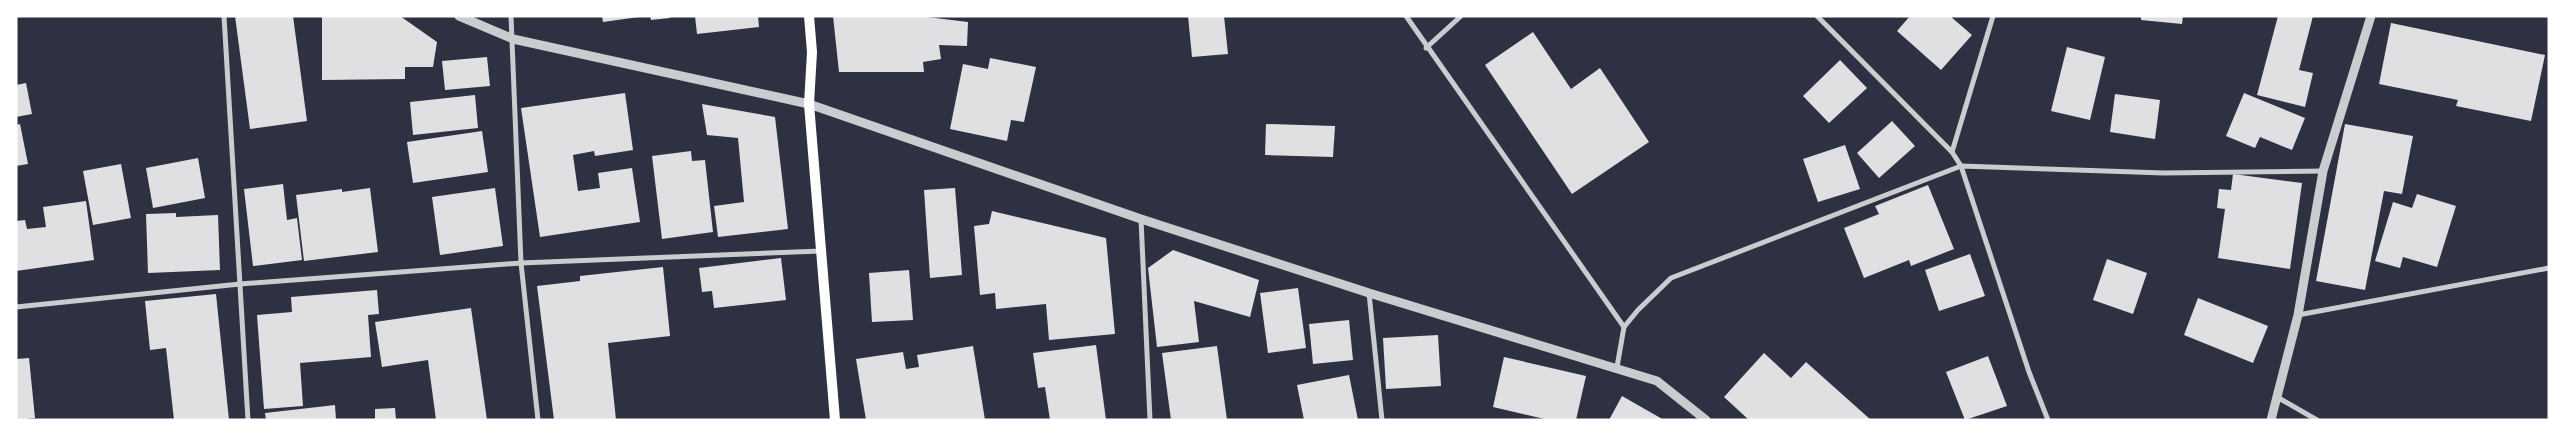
<svg xmlns="http://www.w3.org/2000/svg" width="2565" height="436" font-family="'PT Sans',sans-serif">
<style>
.building{fill:#e0e0e3}
.lines{fill:none;stroke-linecap:round;stroke-linejoin:round}
.minor{stroke:#caccd0;stroke-width:5}
.tertiary{stroke:#caccd0;stroke-width:9}
.secondary{stroke:#fff;stroke-width:10}
</style>
<rect width="100%" height="100%" fill="#2d3142"/>
<g class="building">
<path d="M235 16H293L307 121 250 129Z"/>
<path d="M322 16H400L437 42 433 67H405V79L322 80Z"/>
<path d="M602 16H639V17L603 22Z"/>
<path d="M650 16H670V18L651 20Z"/>
<path d="M695 16H758L759 27 697 34Z"/>
<path d="M833 16H919L968 22 967 46 939 45 941 59 923 62 924 72H839Z"/>
<path d="M1188 16H1224L1228 54 1192 57Z"/>
<path d="M1910 16H1950L1972 35 1941 70 1897 31Z"/>
<path d="M2141 16H2183L2182 24 2141 20Z"/>
<path d="M2278 16H2313L2299 70 2313 73 2305 107 2257 95Z"/>
<path d="M2391 23 2545 55 2531 121 2456 106 2458 100 2379 84Z"/>
<path d="M1533 32 1571 89 1600 68 1649 142 1572 194 1485 65Z"/>
<path d="M2067 47 2105 57 2090 120 2051 111Z"/>
<path d="M487 57 490 86 445 90 442 61Z"/>
<path d="M990 58 1036 67 1024 122 1011 120 1007 141 950 129 963 64 988 69Z"/>
<path d="M1840 60 1867 88 1829 123 1803 96Z"/>
<path d="M26 83 32 114 16 117V85Z"/>
<path d="M625 93 633 150 595 156 594 151 573 155 578 191 600 188 598 173 632 168 640 222 540 237 521 108Z"/>
<path d="M2244 93 2305 118 2292 150 2260 137 2255 148 2226 136Z"/>
<path d="M2115 94 2160 100 2155 139 2110 132Z"/>
<path d="M475 95 478 128 413 135 410 102Z"/>
<path d="M702 104 775 117 788 229 718 237 714 206 744 202 738 138 707 135Z"/>
<path d="M1892 121 1915 146 1879 178 1857 153Z"/>
<path d="M20 124 28 164 16 166V125Z"/>
<path d="M1266 124 1335 126 1333 157 1265 155Z"/>
<path d="M2345 124 2413 136 2402 194 2384 191 2365 290 2316 281Z"/>
<path d="M482 131 488 172 413 183 407 142Z"/>
<path d="M1845 145 1860 189 1818 202 1803 159Z"/>
<path d="M691 151 692 161 705 160 713 232 662 239 652 156Z"/>
<path d="M198 158 205 198 153 208 146 168Z"/>
<path d="M121 164 131 218 93 225 83 171Z"/>
<path d="M2233 174 2302 183 2290 269 2218 258 2225 209 2217 208 2219 189 2231 190Z"/>
<path d="M283 184 287 220 297 218 302 260 253 266 244 189Z"/>
<path d="M1928 185 1954 249 1911 266 1909 260 1864 278 1844 228 1879 214 1875 206Z"/>
<path d="M370 188 378 252 304 261 296 195 342 189V192Z"/>
<path d="M495 188 503 246 440 255 432 197Z"/>
<path d="M955 188 962 275 930 278 924 190Z"/>
<path d="M2417 194 2456 206 2437 267 2403 257 2400 268 2375 261 2393 202 2412 208Z"/>
<path d="M86 201 94 260 16 271V221L25 220 27 229 46 227 43 207Z"/>
<path d="M992 211 1106 238 1115 334 1049 340 1046 304 996 309 995 293 980 295 974 226 989 224Z"/>
<path d="M176 213V217L218 215 220 270 148 273 146 214Z"/>
<path d="M1173 250 1259 280 1250 317 1194 301 1199 342 1157 347 1148 268Z"/>
<path d="M1970 254 1985 296 1939 311 1925 270Z"/>
<path d="M781 258 786 300 714 308 712 291 702 292 699 268Z"/>
<path d="M2107 259 2147 273 2133 314 2093 300Z"/>
<path d="M663 267 670 336 608 343 616 420H554L537 286 580 281V276Z"/>
<path d="M909 270 913 320 872 322 869 273Z"/>
<path d="M1298 288 1306 348 1268 353 1260 293Z"/>
<path d="M377 290 379 314 368 315 371 357 300 363 303 406 264 409 257 315 292 312 291 297Z"/>
<path d="M216 294 229 420H174L166 348 150 350 145 301Z"/>
<path d="M2198 298 2268 326 2253 363 2184 335Z"/>
<path d="M471 308 487 420H436L428 360 382 367 375 322Z"/>
<path d="M1349 320 1353 360 1313 364 1309 324Z"/>
<path d="M1438 335 1441 386 1386 389 1383 338Z"/>
<path d="M1096 345 1106 420H1050L1045 387 1038 388 1033 353Z"/>
<path d="M973 346 985 420H866L856 359 903 352 906 369 919 367 917 355Z"/>
<path d="M1217 346 1227 420H1171L1162 353Z"/>
<path d="M1764 353 1791 378 1806 362 1871 420H1749L1724 397Z"/>
<path d="M1988 356 2007 406 1965 420 1946 372Z"/>
<path d="M1504 357 1586 376 1576 420H1549L1493 407Z"/>
<path d="M29 358 35 418 16 420V359Z"/>
<path d="M1349 375 1358 420H1304L1297 385Z"/>
<path d="M1622 396 1664 420H1609Z"/>
<path d="M335 405 336 420H266L265 413Z"/>
<path d="M395 408 396 420H375V409Z"/>
</g>
<g class="lines">
<g class="minor">
<path d="M224 16 248 420"/>
<path d="M511 16 521 263 538 420"/>
<path d="M1406 16 1624 327"/>
<path d="M1817 16 1952 152 1961 166 2029 372 2048 420"/>
<path d="M1426 48 1461 16"/>
<path d="M1952 152 1993 16"/>
<path d="M1141 219 1150 420"/>
<path d="M1369 293 1382 420"/>
<path d="M16 307 240 284 521 263 821 251"/>
<path d="M2298 315 2549 268"/>
<path d="M1617 367 1624 327 1638 310 1671 278 1961 166 2164 173 2323 171"/>
<path d="M2277 397 2317 420"/>
</g>
<g class="tertiary">
<path d="M459 16 513 39 809 104 1141 219 1369 293 1657 381 1706 420"/>
<path d="M2271 420 2298 315 2323 171 2371 16"/>
</g>
<path class="secondary" d="M809 16 812 52 809 104 835 420"/>
</g>
<rect width="2565" height="436" fill="none" stroke="#ffffff" stroke-width="35"/>
</svg>
